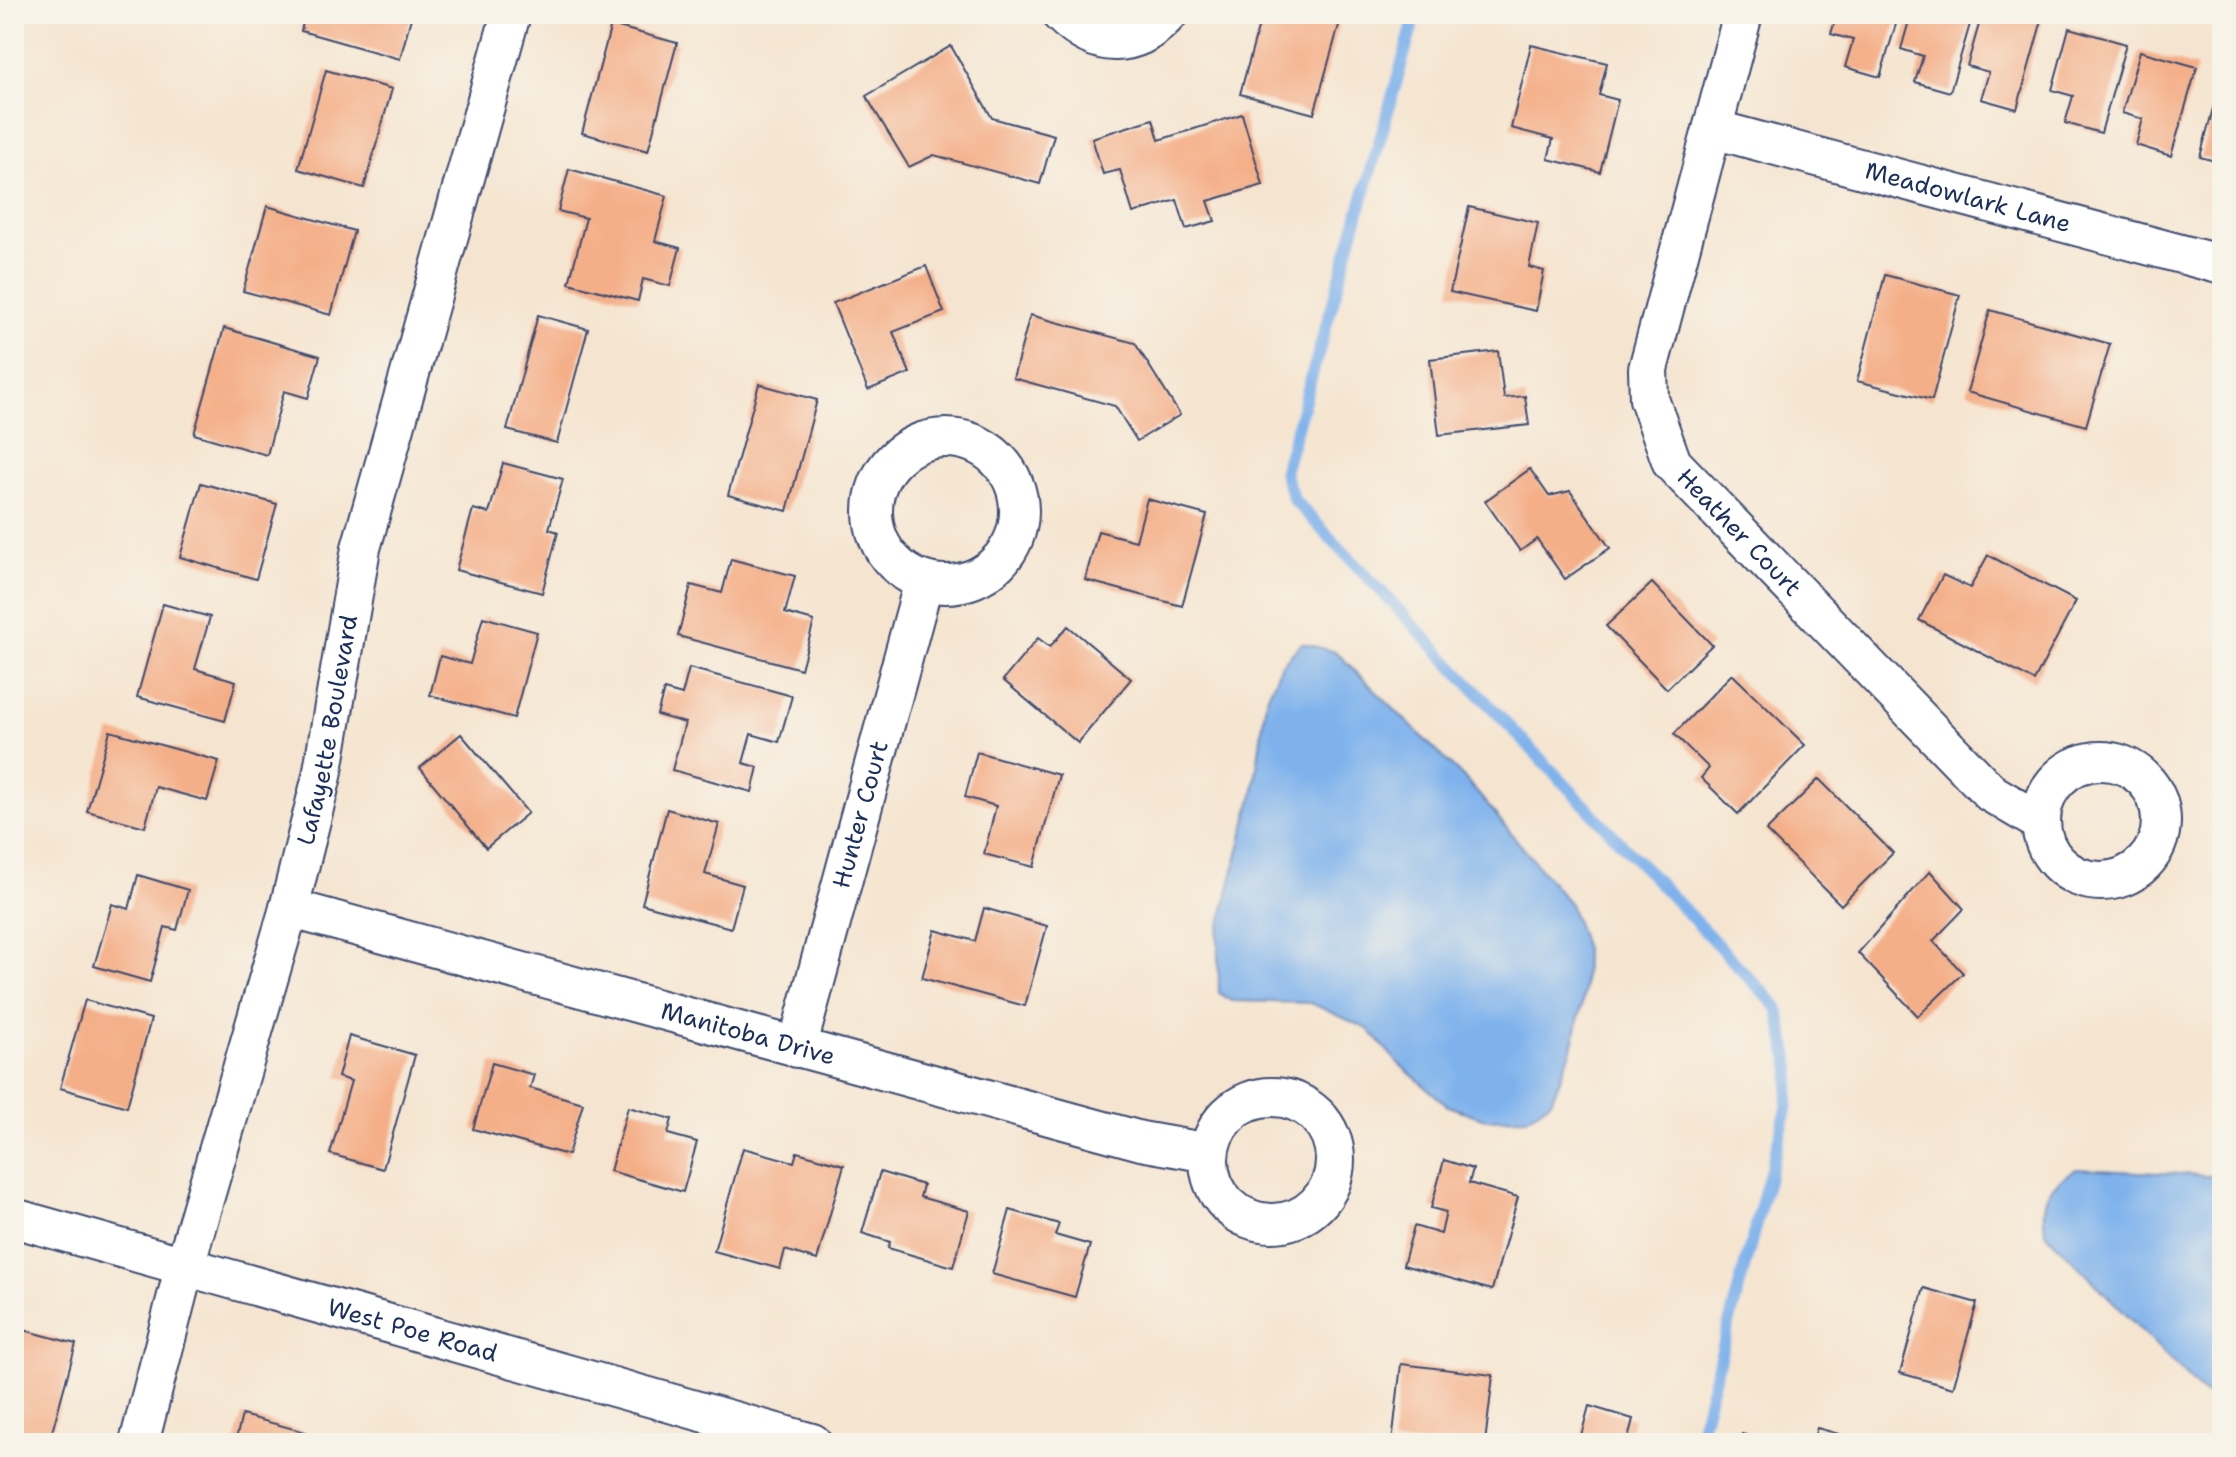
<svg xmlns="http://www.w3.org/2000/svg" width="2236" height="1457" font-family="'Shantell Sans',sans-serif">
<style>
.water{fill:#7fb2ec;stroke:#4d70a5;stroke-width:2}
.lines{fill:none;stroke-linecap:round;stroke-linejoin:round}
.stream{stroke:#7fb2ec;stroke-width:12}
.building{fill:#f4af88}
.minor-casing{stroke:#3c4a6f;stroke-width:42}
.minor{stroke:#fff;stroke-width:38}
.labels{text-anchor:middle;stroke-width:6;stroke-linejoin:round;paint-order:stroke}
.street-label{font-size:24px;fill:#1b2f5e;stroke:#f7f3e8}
</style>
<rect width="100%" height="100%" fill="#f7f3e8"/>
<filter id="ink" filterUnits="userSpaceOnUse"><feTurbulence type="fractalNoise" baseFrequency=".0125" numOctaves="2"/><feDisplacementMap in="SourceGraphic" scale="16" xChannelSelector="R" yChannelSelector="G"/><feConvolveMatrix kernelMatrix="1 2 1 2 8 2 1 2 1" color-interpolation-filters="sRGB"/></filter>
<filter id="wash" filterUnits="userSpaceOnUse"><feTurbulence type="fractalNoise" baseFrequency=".006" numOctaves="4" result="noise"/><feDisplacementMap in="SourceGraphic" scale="32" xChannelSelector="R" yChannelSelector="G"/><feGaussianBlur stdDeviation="1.8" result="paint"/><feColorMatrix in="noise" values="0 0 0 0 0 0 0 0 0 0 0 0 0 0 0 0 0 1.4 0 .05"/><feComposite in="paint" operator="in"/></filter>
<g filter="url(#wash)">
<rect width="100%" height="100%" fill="#f5e5d0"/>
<g class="water">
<path d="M1302 643 1336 652 1469 783 1570 904 1585 949 1584 993 1572 1049 1551 1101 1527 1118 1485 1119 1448 1106 1399 1064 1368 1029 1311 1003 1232 1001 1219 993 1218 933 1254 790 1266 700 1282 664Z"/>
<path d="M2076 1169 2222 1176V1404L2202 1392 2045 1232C2041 1196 2046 1188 2076 1169Z"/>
</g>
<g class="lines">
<path class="stream" d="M1416 14 1284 472 1294 500 1778 1008 1791 1069 1787 1109 1697 1443"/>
</g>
<g id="blocks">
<g class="building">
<path d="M305 14H412L400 59 301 31Z"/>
<path d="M1262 14H1327L1341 18 1314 114 1240 94Z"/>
<path d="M1837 14H1899L1880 77 1845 67 1853 40 1831 34Z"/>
<path d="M1911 14H1973L1950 92 1915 82 1923 56 1901 49Z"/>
<path d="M1982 14H2020L2042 20 2017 109 1981 99 1989 72 1967 66Z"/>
<path d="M611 25 677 43 648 151 582 133Z"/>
<path d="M2069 28 2126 44 2101 133 2065 123 2073 96 2052 90Z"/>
<path d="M1531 45 1607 63 1599 95 1618 100 1600 172 1548 159 1553 139 1511 128Z"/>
<path d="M951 46 992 118 1054 135 1040 184 934 155 909 167 866 96Z"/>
<path d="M2140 51 2197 67 2171 156 2136 145 2143 119 2122 113Z"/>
<path d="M326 70 392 89 364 188 298 169Z"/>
<path d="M2221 79H2222V163L2200 157Z"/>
<path d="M1242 114 1263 185 1208 201 1215 221 1186 229 1177 200 1133 213 1120 170 1103 174 1092 138 1153 119 1159 140Z"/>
<path d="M569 169 667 196 655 241 680 248 670 286 643 279 638 301 569 283 586 218 558 211Z"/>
<path d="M267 206 354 231 331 315 243 291Z"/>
<path d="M1469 207 1538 223 1529 267 1544 271 1536 311 1450 292Z"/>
<path d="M926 266 944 312 893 332 910 373 868 390 833 303Z"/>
<path d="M1885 275 1960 295 1932 400 1857 381Z"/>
<path d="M1990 310 2110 344 2086 426 1967 392Z"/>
<path d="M538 315 588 329 557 443 507 430Z"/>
<path d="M1030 315 1135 343 1180 415 1137 441 1115 406 1013 378Z"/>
<path d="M224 328 320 356 308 398 284 391 267 455 194 434Z"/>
<path d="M1498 351 1504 398 1525 396 1529 425 1439 435 1430 359Z"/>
<path d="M759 384 817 400 787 511 728 495Z"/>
<path d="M503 463 563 479 549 529 558 532 542 593 456 570 473 509 489 513Z"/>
<path d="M1530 469 1549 496 1570 491 1610 548 1565 579 1537 539 1520 551 1485 501Z"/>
<path d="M201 483 277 504 256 579 180 557Z"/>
<path d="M1147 499 1207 515 1182 606 1085 580 1098 531 1136 541Z"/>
<path d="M1988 555 2076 601 2034 681 1919 620 1943 575 1970 588Z"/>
<path d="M731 559 795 576 785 613 814 621 801 669 678 636 691 585 722 593Z"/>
<path d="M1652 583 1712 645 1667 689 1606 626Z"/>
<path d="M163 604 210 617 195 669 236 681 225 721 137 697Z"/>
<path d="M483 617 537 632 514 718 430 695 440 656 470 664Z"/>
<path d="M1068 626 1131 679 1078 743 1003 680 1038 638 1050 647Z"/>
<path d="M689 668 792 696 779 742 751 734 743 763 758 767 752 792 672 770 685 723 657 715 664 690 682 695Z"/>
<path d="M1732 674 1805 745 1738 814 1701 778 1709 768 1674 734Z"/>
<path d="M110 731 219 761 207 801 156 787 145 827 87 811Z"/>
<path d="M461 734 528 813 486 848 420 768Z"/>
<path d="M977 752 1059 775 1034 867 984 854 996 806 965 797Z"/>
<path d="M1819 779 1893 853 1841 905 1766 831Z"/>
<path d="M667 809 719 824 705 874 743 885 731 928 642 904Z"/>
<path d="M1930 871 1964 909 1933 941 1963 973 1918 1016 1858 953Z"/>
<path d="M138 875 188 890 177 930 165 927 150 982 94 966 112 904 129 909Z"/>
<path d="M984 908 1047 926 1025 1006 922 978 935 930 975 941Z"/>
<path d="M85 1000 151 1019 127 1107 60 1088Z"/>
<path d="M349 1036 415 1055 383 1169 330 1154 351 1081 338 1077Z"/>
<path d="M492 1063 534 1075 530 1088 583 1103 568 1155 473 1129Z"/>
<path d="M628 1107 672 1119 668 1134 697 1142 683 1192 610 1171Z"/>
<path d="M743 1148 794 1162 797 1152 844 1165 817 1260 785 1250 780 1269 714 1251Z"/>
<path d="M1444 1160 1473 1169 1469 1183 1518 1197 1492 1290 1403 1265 1414 1226 1441 1234 1446 1212 1431 1208Z"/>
<path d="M880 1172 923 1185 920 1197 969 1211 953 1267 888 1248 890 1242 862 1233Z"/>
<path d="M1010 1210 1059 1224 1055 1235 1090 1245 1075 1297 992 1274Z"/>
<path d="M1924 1288 1977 1303 1953 1388 1900 1373Z"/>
<path d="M24 1330 76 1344 49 1443H14V1351L18 1353Z"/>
<path d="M1401 1364 1493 1375 1485 1443H1392Z"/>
<path d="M1589 1406 1633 1419 1627 1443H1579Z"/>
<path d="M242 1415 342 1442V1443H235Z"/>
<path d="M1817 1428 1861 1440V1443H1812Z"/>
<path d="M1742 1434 1769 1442V1443H1739Z"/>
</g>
</g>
</g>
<g filter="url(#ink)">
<use href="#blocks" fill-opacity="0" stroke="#3c4a6f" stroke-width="2"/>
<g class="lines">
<defs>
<g id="minor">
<path d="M1061 14C1096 49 1134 51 1168 14"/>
<path id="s1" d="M1743 14 1648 369 1649 399 1672 463 1991 793 2040 822"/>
<path id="s2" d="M1713 129 2222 265"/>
<circle cx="946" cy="511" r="73"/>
<circle cx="2101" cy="821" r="60"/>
<path id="s3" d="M289 908 1141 1141 1209 1153"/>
<path id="s4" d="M797 1048 924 581"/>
<circle cx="1272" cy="1160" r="63"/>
<path id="s5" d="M14 1218 812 1443"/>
<path id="s6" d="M139 1443 185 1265 289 908 322 776 361 548 511 14"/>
</g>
</defs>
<use href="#minor" class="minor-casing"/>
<use href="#minor" class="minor"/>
</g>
</g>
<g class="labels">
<g class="street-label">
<text dy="8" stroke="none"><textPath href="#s2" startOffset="264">Meadowlark Lane</textPath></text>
<text dy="8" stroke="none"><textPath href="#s1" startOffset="562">Heather Court</textPath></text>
<text dy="8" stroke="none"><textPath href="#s6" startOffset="738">Lafayette Boulevard</textPath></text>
<text dy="8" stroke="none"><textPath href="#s4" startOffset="242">Hunter Court</textPath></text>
<text dy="8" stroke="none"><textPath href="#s3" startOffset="476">Manitoba Drive</textPath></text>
<text dy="8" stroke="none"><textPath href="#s5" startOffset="414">West Poe Road</textPath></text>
</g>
</g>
<rect width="2236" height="1457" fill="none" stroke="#f7f3e8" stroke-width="48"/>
</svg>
